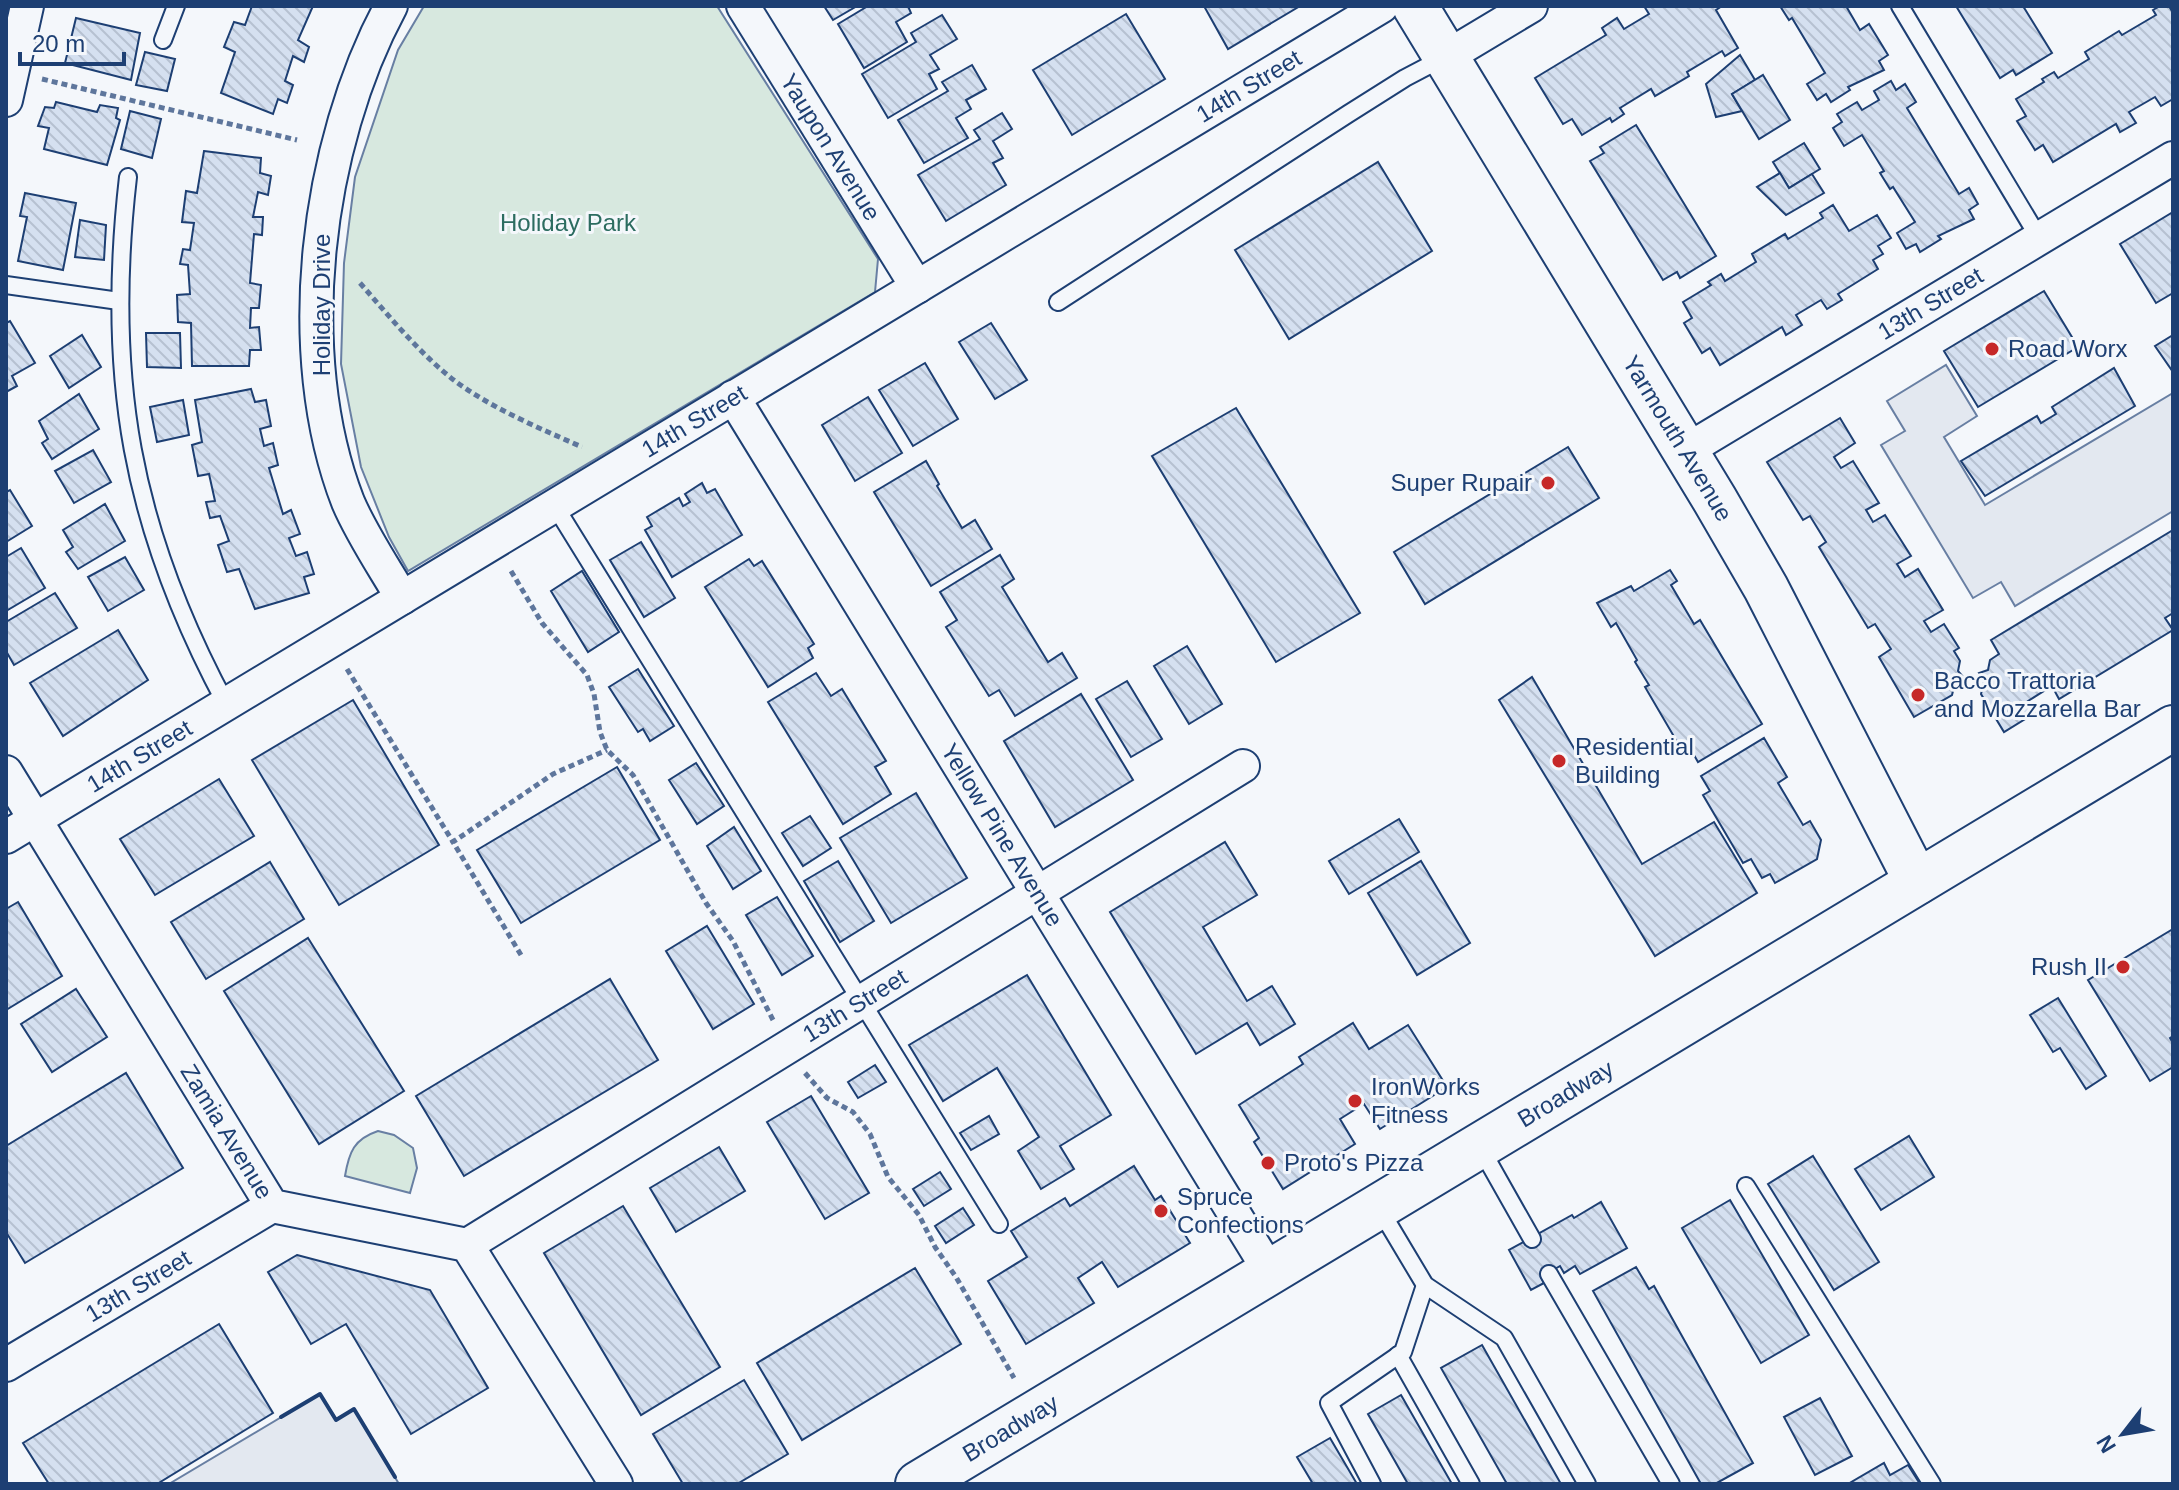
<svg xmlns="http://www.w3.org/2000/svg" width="2179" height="1490" font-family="Helvetica,sans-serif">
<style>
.green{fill:#d7e8df;stroke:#687fa3;stroke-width:2}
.parking{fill:#e3e8f0;stroke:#687fa3;stroke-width:2}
.building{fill:url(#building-back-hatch);stroke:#1d3f73;stroke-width:2}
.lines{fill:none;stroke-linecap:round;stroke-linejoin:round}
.lane-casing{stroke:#1d3f73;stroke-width:20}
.street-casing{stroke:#1d3f73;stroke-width:36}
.secondary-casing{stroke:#1d3f73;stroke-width:48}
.primary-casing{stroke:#1d3f73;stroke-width:48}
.path{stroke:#5e769c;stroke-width:5;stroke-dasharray:6 4;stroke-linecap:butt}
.lane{stroke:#f4f7fb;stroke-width:16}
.street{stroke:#f4f7fb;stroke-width:32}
.secondary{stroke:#f4f7fb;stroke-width:44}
.primary{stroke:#f4f7fb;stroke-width:44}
.wall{stroke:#1d3f73;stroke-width:4}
.poi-dot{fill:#c62828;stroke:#f4f7fb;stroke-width:3}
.labels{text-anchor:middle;stroke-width:6;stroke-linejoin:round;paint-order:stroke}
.street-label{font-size:24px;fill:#1d3f73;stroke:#f4f7fb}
.park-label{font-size:24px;fill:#2c6c60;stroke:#f4f7fb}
.poi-label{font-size:24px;fill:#1d3f73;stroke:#f4f7fb;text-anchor:start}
</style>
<defs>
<pattern id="building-back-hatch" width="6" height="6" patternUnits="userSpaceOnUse" patternTransform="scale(2)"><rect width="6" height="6" fill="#d5e0f0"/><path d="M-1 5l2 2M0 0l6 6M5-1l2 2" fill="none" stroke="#b6c1d1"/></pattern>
</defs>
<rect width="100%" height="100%" fill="#f4f7fb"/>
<g class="green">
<path d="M424 6H717L878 259 875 292 408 571 389 537 361 467 341 364 344 263 355 177 398 50Z"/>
<path d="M378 1131 394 1135 413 1148 417 1168 410 1193 345 1176C349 1152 354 1139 378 1131Z"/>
</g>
<g class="parking">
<path d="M1946 365 1977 416 1944 437 1985 505 2173 393V511L2015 606 2001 582 1973 598 1881 445 1905 431 1887 401Z"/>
<path d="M320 1394 336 1419 354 1409 399 1484H169Z"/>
</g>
<g class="building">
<path d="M252 6H313L298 40 309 47 304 62 293 56 285 81 293 85 287 103 278 99 273 114 221 93 235 52 224 47 234 22 245 25Z"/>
<path d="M824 6H857L833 20Z"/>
<path d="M868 6H908L911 13 896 22 907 42 864 68 838 24Z"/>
<path d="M1204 6H1300L1228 49Z"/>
<path d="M1644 6H1722L1716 10 1738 48 1725 56 1722 51 1687 72 1689 76 1655 96 1651 89 1620 108 1624 114 1612 122 1610 118 1582 135 1572 119 1563 124 1535 78 1606 35 1602 28 1617 18 1624 29 1649 14Z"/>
<path d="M1780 6H1846L1860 30 1869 24 1888 55 1879 61 1884 70 1848 87 1850 90 1831 102 1826 94 1817 100 1807 84 1825 73 1792 18 1789 20Z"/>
<path d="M1956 6H2023L2052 53 2016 75 2013 70 2000 78Z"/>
<path d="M2160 6H2169L2173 13V99L2161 106 2155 97 2129 112 2136 123 2120 132 2116 124 2053 162 2043 145 2035 150 2017 121 2026 116 2016 99 2044 82 2042 79 2054 72 2058 78 2089 59 2085 52 2119 31 2122 35 2156 15 2153 10Z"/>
<path d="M1126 14 1165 79 1072 135 1033 70Z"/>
<path d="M942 15 957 39 930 55 939 69 929 74 937 89 888 118 862 74 916 42 911 33Z"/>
<path d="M76 18 140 33 131 80 65 63Z"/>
<path d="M145 52 175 59 167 91 136 85Z"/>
<path d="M1740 55 1755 80 1732 94 1742 111 1716 117 1706 84Z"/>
<path d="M972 65 986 89 966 100 971 109 956 118 968 138 924 163 898 120 948 91 942 82Z"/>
<path d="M1763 75 1790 120 1759 139 1732 94Z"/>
<path d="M1891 81 1896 90 1905 84 1916 102 1907 108 1959 194 1969 188 1978 204 1969 210 1974 219 1938 236 1941 239 1920 252 1916 244 1906 249 1897 233 1915 222 1893 187 1890 189 1880 173 1884 171 1862 135 1844 146 1833 128 1842 122 1837 114 1857 102 1862 110 1879 100 1874 91Z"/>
<path d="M56 102 97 112 100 105 118 108 116 118 120 120 107 165 44 149 49 128 38 126 45 107 54 108Z"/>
<path d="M130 111 161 119 152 158 121 149Z"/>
<path d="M1002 113 1012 129 993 141 1003 158 993 163 1006 185 946 221 918 175 980 139 974 130Z"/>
<path d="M1636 125 1716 256 1680 278 1677 272 1663 280 1590 161 1604 153 1600 147Z"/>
<path d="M1804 143 1820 169 1789 188 1773 162Z"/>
<path d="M204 151 261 158 260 173 271 176 268 195 258 192 253 217H263L262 235 254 234 250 283 261 285 259 308H251L250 328 259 327 261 350H250L249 366H192L191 323 178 322 177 295 190 294 188 265 180 264 183 249 190 250 194 223 182 222 186 191 197 193Z"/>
<path d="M1378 162 1432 251 1289 339 1235 250Z"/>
<path d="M1780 173 1789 188 1812 174 1824 193 1786 215 1757 187Z"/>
<path d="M25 193 76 203 63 270 18 261 27 217 20 216Z"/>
<path d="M1833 205 1849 231 1877 215 1891 238 1878 246 1883 254 1873 260 1878 269 1838 294 1842 300 1827 309 1821 300 1796 315 1802 325 1786 335 1782 327 1720 365 1710 348 1702 353 1684 323 1692 318 1683 302 1711 285 1708 282 1721 274 1725 281 1756 262 1752 254 1785 234 1788 239 1823 218 1820 213Z"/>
<path d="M2173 212V293L2156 303 2120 244Z"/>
<path d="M80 220 106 225 104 260 75 257Z"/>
<path d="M2044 291 2078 347 1978 407 1944 351Z"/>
<path d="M10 321 35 363 12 376 17 386 6 392V323Z"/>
<path d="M991 323 1027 380 995 399 959 342Z"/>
<path d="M146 333H180L181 368 147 367Z"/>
<path d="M82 335 101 367 69 388 50 356Z"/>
<path d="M2173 335V372L2155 346Z"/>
<path d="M925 363 958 419 913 446 879 390Z"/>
<path d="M2114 368 2135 406 1985 496 1961 461 2037 416 2041 423 2056 414 2052 407Z"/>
<path d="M251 389 255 402 266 400 271 426 260 429 264 446 273 443 278 465 269 468 283 514 291 510 300 534 289 538 296 556 307 552 314 574 304 577 309 593 255 609 239 569 227 572 218 545 229 541 220 516 210 518 206 502 215 501 209 474 198 476 192 445 202 442 195 400Z"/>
<path d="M79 394 99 429 52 459 42 443 48 439 39 421Z"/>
<path d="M868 397 902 453 855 481 822 425Z"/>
<path d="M183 400 189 435 157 442 150 407Z"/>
<path d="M1236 408 1360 613 1276 662 1152 456Z"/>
<path d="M1840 418 1855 443 1834 457 1841 468 1853 461 1879 503 1866 510 1873 522 1885 515 1911 556 1897 564 1905 577 1918 569 1943 610 1924 621 1931 632 1944 624 1959 648 1954 651 1960 661 1958 671 1964 678 1955 683 1952 695 1914 717 1879 657 1891 649 1875 624 1868 628 1819 547 1826 542 1810 516 1803 520 1767 462Z"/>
<path d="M1568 447 1599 498 1425 604 1394 552Z"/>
<path d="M93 450 111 482 74 503 55 471Z"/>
<path d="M926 461 939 484 937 486 962 528 975 520 992 549 931 586 874 492Z"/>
<path d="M702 483 707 493 715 489 742 535 672 577 645 530 652 526 647 517 679 498 683 506 690 502 685 494Z"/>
<path d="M10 490 32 526 6 542V492Z"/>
<path d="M105 504 125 541 78 569 66 552 73 547 63 530Z"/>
<path d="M2173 530V613L2165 618 2173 630 2059 699 2052 686 2028 701 2035 713 2004 732 1981 694 1984 682 1979 673 1988 670 1990 660 1999 654 1991 640Z"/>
<path d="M641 542 675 598 644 617 610 560Z"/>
<path d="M21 548 45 588 6 611V557Z"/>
<path d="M1000 555 1014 579 1002 587 1048 662 1062 653 1077 678 1015 716 999 690 989 696 946 627 957 620 940 592Z"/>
<path d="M125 557 144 590 108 611 88 577Z"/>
<path d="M749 559 754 566 762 561 814 644 808 648 813 658 768 687 705 587Z"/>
<path d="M1670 570 1677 581 1671 585 1694 624 1700 620 1762 724 1698 762 1690 748 1683 752 1645 687 1649 685 1635 662 1637 660 1616 623 1611 627 1597 603 1631 586 1634 591Z"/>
<path d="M582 571 619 632 588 652 551 591Z"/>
<path d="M55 593 77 628 14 665 6 651V622Z"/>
<path d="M118 630 148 680 63 736 30 683Z"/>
<path d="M1187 646 1222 704 1189 724 1154 666Z"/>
<path d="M638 669 674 726 650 741 643 729 638 732 609 687Z"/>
<path d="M816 673 831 696 842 689 886 761 875 767 891 794 843 824 768 702Z"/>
<path d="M1532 677 1642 864 1714 822 1757 893 1655 956 1499 700Z"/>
<path d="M1127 681 1162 739 1131 757 1096 699Z"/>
<path d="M1081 694 1133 780 1055 827 1004 741Z"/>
<path d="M353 700 439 845 339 905 252 760Z"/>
<path d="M1764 738 1787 777 1778 783 1803 825 1810 821 1821 840 1817 859 1775 883 1770 874 1762 878 1751 859 1743 863 1703 795 1710 791 1701 776Z"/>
<path d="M696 763 724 806 697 824 669 780Z"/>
<path d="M617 767 660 840 521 923 477 850Z"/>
<path d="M219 779 254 836 155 895 120 839Z"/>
<path d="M916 793 967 878 891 923 840 838Z"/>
<path d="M810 816 831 848 803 866 782 833Z"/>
<path d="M1399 819 1419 852 1349 894 1329 861Z"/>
<path d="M734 827 761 871 733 889 707 846Z"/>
<path d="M1225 842 1257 895 1203 927 1247 1001 1272 986 1295 1024 1260 1045 1247 1023 1196 1054 1110 912Z"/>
<path d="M838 861 874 921 840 942 804 881Z"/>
<path d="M1421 861 1470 943 1417 975 1368 893Z"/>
<path d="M270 862 304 919 206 979 171 922Z"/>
<path d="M777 897 813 956 782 975 746 915Z"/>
<path d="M18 902 62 976 6 1010V909Z"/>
<path d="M707 926 754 1004 713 1029 666 951Z"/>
<path d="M2173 929V1036L2170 1038 2173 1043V1067L2150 1081 2088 980Z"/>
<path d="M308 938 404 1091 319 1144 224 991Z"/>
<path d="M1027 975 1111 1115 1060 1146 1074 1169 1041 1189 1018 1151 1039 1137 997 1068 943 1101 909 1045Z"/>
<path d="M610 979 658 1060 464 1176 416 1096Z"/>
<path d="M76 989 107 1037 52 1072 21 1024Z"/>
<path d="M2058 998 2106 1076 2086 1089 2060 1048 2053 1052 2030 1015Z"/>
<path d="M1353 1023 1369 1049 1408 1025 1447 1087 1380 1129 1364 1104 1359 1107 1340 1119 1355 1144 1283 1189 1254 1142 1259 1138 1239 1105 1303 1064 1299 1057Z"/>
<path d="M875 1065 886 1082 858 1098 848 1082Z"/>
<path d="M126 1073 183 1168 25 1263 6 1232V1146Z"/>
<path d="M811 1096 869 1193 825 1219 767 1122Z"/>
<path d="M989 1116 999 1134 971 1150 960 1133Z"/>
<path d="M1909 1136 1934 1177 1881 1210 1855 1169Z"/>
<path d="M719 1147 745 1191 676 1232 650 1188Z"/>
<path d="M1813 1156 1879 1262 1834 1290 1768 1184Z"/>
<path d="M1134 1166 1155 1200 1161 1196 1190 1243 1118 1287 1102 1262 1078 1278 1094 1303 1026 1344 988 1281 1027 1257 1011 1231 1065 1198 1070 1206Z"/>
<path d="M940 1172 951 1189 924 1206 913 1189Z"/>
<path d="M1730 1200 1809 1335 1761 1363 1682 1228Z"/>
<path d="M1601 1202 1627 1248 1580 1274 1575 1266 1564 1273 1560 1266 1541 1277 1544 1283 1531 1290 1509 1250 1572 1215 1574 1218Z"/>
<path d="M623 1206 720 1367 641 1415 544 1253Z"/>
<path d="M963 1208 974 1225 946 1243 935 1226Z"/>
<path d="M297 1255 430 1290 488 1388 411 1434 346 1324 311 1344 268 1272Z"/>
<path d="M1636 1267 1649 1289 1654 1286 1753 1463 1715 1484H1701L1593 1291Z"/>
<path d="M915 1268 961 1344 802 1440 757 1363Z"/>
<path d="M219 1324 273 1413 157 1484H49L23 1443Z"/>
<path d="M1482 1345 1561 1484H1507L1441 1368Z"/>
<path d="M744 1380 788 1454 737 1484H683L653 1434Z"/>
<path d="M1401 1395 1452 1484H1408L1368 1414Z"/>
<path d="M1820 1398 1852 1456 1815 1475 1784 1417Z"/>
<path d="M1330 1438 1357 1484H1313L1297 1457Z"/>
<path d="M1884 1463 1890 1475 1908 1465 1920 1484H1848Z"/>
</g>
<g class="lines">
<defs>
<g id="lane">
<path d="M1900 6 2039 238"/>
<path d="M163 40 176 6"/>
<path d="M128 177C105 377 131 527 226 704"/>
<path d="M6 285 119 301"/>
<path d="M1058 302 1348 114 1405 78 1445 57"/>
<path d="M555 506 999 1224"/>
<path d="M1480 1147 1532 1239"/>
<path d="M1746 1186 1932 1484"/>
<path d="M1379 1208 1425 1285 1504 1338 1587 1484"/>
<path d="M1549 1274 1671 1484"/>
<path d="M1398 1355 1471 1484"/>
<path d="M1372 1484 1329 1403 1403 1352 1425 1285"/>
</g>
<g id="street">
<path d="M391 6C316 145 290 353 348 502 362 535 384 567 402 598"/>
<path id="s1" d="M743 6 917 287"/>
<path d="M1446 57 1531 6"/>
<path d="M6 100 27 6"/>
<path id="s2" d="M733 397 1270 1272"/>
<path id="s3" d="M1687 450 2173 158"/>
<path id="s4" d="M6 772 272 1206 467 1245 616 1484"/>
<path id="s5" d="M6 837 1382 6"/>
<path id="s6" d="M467 1245 1243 766"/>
<path id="s7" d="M6 1365 272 1206"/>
</g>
<g id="secondary">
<path id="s8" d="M1415 6 1715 500 1766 588 1917 882"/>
</g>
<g id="primary">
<path id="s9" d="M918 1484 2173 728"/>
</g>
</defs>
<use href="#lane" class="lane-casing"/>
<use href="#street" class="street-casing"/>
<use href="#secondary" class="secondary-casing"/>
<use href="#primary" class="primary-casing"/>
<g class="path">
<path d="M42 79 297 140"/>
<path d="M360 283C390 317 419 353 455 381 493 409 539 428 582 447"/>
<path d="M511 571 542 623 587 675 594 694 600 732 607 750 633 775 706 903 733 941 773 1020"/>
<path d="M347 669 453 842"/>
<path d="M521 955 453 842 553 774 607 750"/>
<path d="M805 1073 827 1098 853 1112 870 1134 888 1177 919 1215 935 1247 956 1277 1014 1378"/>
</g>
<use href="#lane" class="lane"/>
<use href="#street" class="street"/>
<use href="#secondary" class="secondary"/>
<use href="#primary" class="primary"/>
<path class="wall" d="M281 1417 320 1394 336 1420 354 1409 395 1477"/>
</g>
<g class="poi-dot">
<circle cx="1992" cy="349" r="8"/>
<circle cx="1548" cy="483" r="8"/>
<circle cx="1918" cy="695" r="8"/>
<circle cx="1559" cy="761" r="8"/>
<circle cx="2123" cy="967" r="8"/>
<circle cx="1355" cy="1101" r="8"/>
<circle cx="1268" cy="1163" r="8"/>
<circle cx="1161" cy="1211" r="8"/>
</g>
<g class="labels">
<g class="street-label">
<text dy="8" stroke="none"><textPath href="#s5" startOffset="1452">14th Street</textPath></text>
<text dy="8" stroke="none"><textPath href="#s1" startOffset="166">Yaupon Avenue</textPath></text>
<text dy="8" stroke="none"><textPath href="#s3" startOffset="284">13th Street</textPath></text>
<text transform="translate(322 305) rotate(-90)" y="8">Holiday Drive</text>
<text dy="8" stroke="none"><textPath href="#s5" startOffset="804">14th Street</textPath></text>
<text dy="8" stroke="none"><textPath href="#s8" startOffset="506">Yarmouth Avenue</textPath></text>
<text dy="8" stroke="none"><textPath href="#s5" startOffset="156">14th Street</textPath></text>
<text dy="8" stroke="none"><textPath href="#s2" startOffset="514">Yellow Pine Avenue</textPath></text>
<text dy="8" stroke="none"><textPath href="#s6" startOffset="456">13th Street</textPath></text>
<text dy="8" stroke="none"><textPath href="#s9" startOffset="756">Broadway</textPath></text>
<text dy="8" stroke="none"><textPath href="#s4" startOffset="422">Zamia Avenue</textPath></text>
<text dy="8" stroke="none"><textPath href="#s7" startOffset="154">13th Street</textPath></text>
<text dy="8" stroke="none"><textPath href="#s9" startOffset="108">Broadway</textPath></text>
</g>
<g class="park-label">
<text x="568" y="231">Holiday Park</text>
</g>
<g class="poi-label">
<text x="2008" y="357">Road Worx</text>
<text x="1532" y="491" text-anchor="end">Super Rupair</text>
<text x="1934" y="689">Bacco Trattoria<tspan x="1934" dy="28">and Mozzarella Bar</tspan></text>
<text x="1575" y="755">Residential<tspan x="1575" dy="28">Building</tspan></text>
<text x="2107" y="975" text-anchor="end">Rush II</text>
<text x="1371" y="1095">IronWorks<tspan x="1371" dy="28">Fitness</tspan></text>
<text x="1284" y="1171">Proto's Pizza</text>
<text x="1177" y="1205">Spruce<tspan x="1177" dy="28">Confections</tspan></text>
</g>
</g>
<rect width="2179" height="1490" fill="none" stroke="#1d3f73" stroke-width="16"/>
<g transform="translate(2123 1434) rotate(239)" stroke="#f4f7fb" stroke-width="6" paint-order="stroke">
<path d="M0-6L14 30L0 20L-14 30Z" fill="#1d3f73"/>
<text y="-12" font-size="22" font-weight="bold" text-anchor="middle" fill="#1d3f73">N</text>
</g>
<path d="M20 52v12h104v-12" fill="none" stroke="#1d3f73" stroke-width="4"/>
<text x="32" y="52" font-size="24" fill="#1d3f73" stroke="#f4f7fb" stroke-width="6" paint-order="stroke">20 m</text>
</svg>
